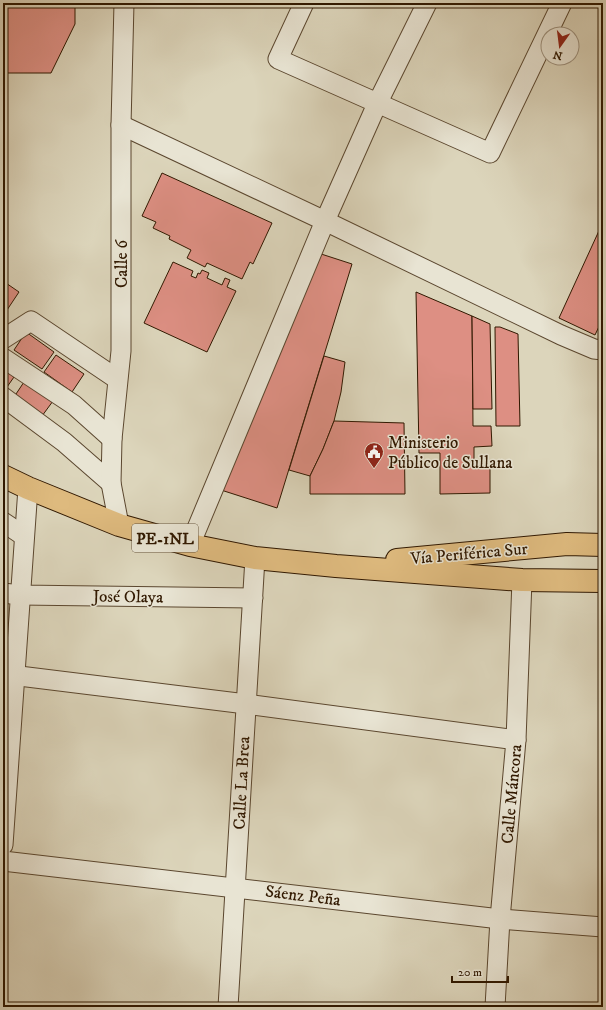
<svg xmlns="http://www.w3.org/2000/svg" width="606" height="1010" font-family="'IM FELL DW Pica',serif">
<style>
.building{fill:#dd8f83;stroke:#301800}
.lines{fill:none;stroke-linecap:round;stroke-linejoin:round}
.minor-casing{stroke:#5b472f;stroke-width:21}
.highway-casing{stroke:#301800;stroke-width:24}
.minor{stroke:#e8e4d3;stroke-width:19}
.highway{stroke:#deba7e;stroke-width:22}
.labels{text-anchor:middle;stroke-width:3;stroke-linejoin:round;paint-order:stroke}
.shield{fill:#e8e4d3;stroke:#67553f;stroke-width:1}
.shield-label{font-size:16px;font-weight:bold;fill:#301800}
.street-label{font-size:17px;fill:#301800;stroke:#e8e4d3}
.poi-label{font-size:17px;fill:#301800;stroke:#e8e4d3;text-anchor:start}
</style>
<rect width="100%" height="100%" fill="#dcd5bb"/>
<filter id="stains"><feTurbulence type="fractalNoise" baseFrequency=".005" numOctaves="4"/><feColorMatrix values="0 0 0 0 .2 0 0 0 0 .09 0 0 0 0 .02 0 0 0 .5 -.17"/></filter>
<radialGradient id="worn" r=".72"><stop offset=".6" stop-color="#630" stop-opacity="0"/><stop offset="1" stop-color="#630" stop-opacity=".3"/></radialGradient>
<g class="building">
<path d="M3 3H75V24L51 73H3Z"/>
<path d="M162 173 272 223 253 264 250 262 242 279 207 263 205 267 187 258 191 250 169 239 170 236 153 228 156 222 142 216Z"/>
<path d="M603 222V318L595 335 559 318Z"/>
<path d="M315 252 352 264 277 508 221 490Z"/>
<path d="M173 262 193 271 191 276 196 278 198 273 200 274 202 270 209 273 207 278 222 285 225 278 230 280 227 287 236 291 207 352 144 323Z"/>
<path d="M3 281 19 292 3 316Z"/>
<path d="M416 292 472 316 473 426H491L492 446 474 447V466H490V493L440 494V453H419Z"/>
<path d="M472 316 490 324 492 409H473Z"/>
<path d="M495 327H500L518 334 520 426H496Z"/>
<path d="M26 332 54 352 42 369 14 350Z"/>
<path d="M56 355 84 374 72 392 44 372Z"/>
<path d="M324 356 345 362 341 392 334 421 323 449 310 476 289 470Z"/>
<path d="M3 369 14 377 7 387 3 384Z"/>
<path d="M24 382 53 401 42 416 14 397Z"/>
<path d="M334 421 404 423 405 494H310V476L323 449Z"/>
</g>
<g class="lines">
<defs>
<g id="minor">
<path d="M304 3 278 59 490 153 562 3"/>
<path d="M121 125 325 221 561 335 594 349 603 350"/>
<path d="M3 339 31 321 117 379"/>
<path d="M3 358 74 405 112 439"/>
<path d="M3 397 64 442 111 483"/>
<path d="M3 522 24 536"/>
<path d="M119 525 111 483 112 439 121 351V125L124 3"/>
<path d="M190 545 325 221 377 104 427 3"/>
<path d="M3 593 20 595 253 598"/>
<path d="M3 674 246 704 516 740"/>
<path d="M3 845 28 488"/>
<path d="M3 861 500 919 603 927"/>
<path d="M228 1007 255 558"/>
<path d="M495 1007 500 919 516 740 522 580"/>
</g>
<g id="highway">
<path d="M3 476 28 488 119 525 190 545 255 558 336 566 522 580 603 581"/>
<path d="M397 560 567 544 603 545"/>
</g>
</defs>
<use href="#minor" class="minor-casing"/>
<use href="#highway" class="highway-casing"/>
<use href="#minor" class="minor"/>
<use href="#highway" class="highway"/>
</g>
<defs>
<symbol id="civic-pin" viewBox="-11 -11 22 30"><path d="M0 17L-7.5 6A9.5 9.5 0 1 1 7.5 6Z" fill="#8f2418" stroke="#e8e4d3"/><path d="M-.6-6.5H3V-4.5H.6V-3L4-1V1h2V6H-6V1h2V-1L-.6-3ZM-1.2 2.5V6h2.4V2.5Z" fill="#fff"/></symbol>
</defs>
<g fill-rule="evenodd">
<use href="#civic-pin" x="363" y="441" width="22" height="30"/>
</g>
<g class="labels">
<rect class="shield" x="132" y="524" width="66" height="28" rx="3"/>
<g class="shield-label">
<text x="165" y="544">PE-1NL</text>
</g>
<g class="street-label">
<text transform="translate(121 264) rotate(-90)" y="6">Calle 6</text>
<text transform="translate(469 553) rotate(-5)" y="6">Vía Periférica Sur</text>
<text transform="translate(128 596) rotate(1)" y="6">José Olaya</text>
<text transform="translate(241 783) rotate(-87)" y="6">Calle La Brea</text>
<text transform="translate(511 794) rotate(-85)" y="6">Calle Máncora</text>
<text transform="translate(303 895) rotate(7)" y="6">Sáenz Peña</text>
</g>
<g class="poi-label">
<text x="388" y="448">Ministerio<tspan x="388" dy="20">Público de Sullana</tspan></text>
</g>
</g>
<rect width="606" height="1010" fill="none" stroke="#dcd5bb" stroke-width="16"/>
<rect x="4" y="4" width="598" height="1002" fill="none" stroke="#301800" stroke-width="2"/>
<rect x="8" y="8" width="590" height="994" fill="none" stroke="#301800"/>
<g transform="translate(560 46) rotate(194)"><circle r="19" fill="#e8e4d3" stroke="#9e927f"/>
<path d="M0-3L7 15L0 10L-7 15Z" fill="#8f2418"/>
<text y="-6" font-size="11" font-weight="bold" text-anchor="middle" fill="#301800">N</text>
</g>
<path d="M452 976v6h56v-6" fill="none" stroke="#301800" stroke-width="2"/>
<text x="458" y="976" font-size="12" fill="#301800" stroke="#e8e4d3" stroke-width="3" paint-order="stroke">20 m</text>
<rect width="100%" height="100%" filter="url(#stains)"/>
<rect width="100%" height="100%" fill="url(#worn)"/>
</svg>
